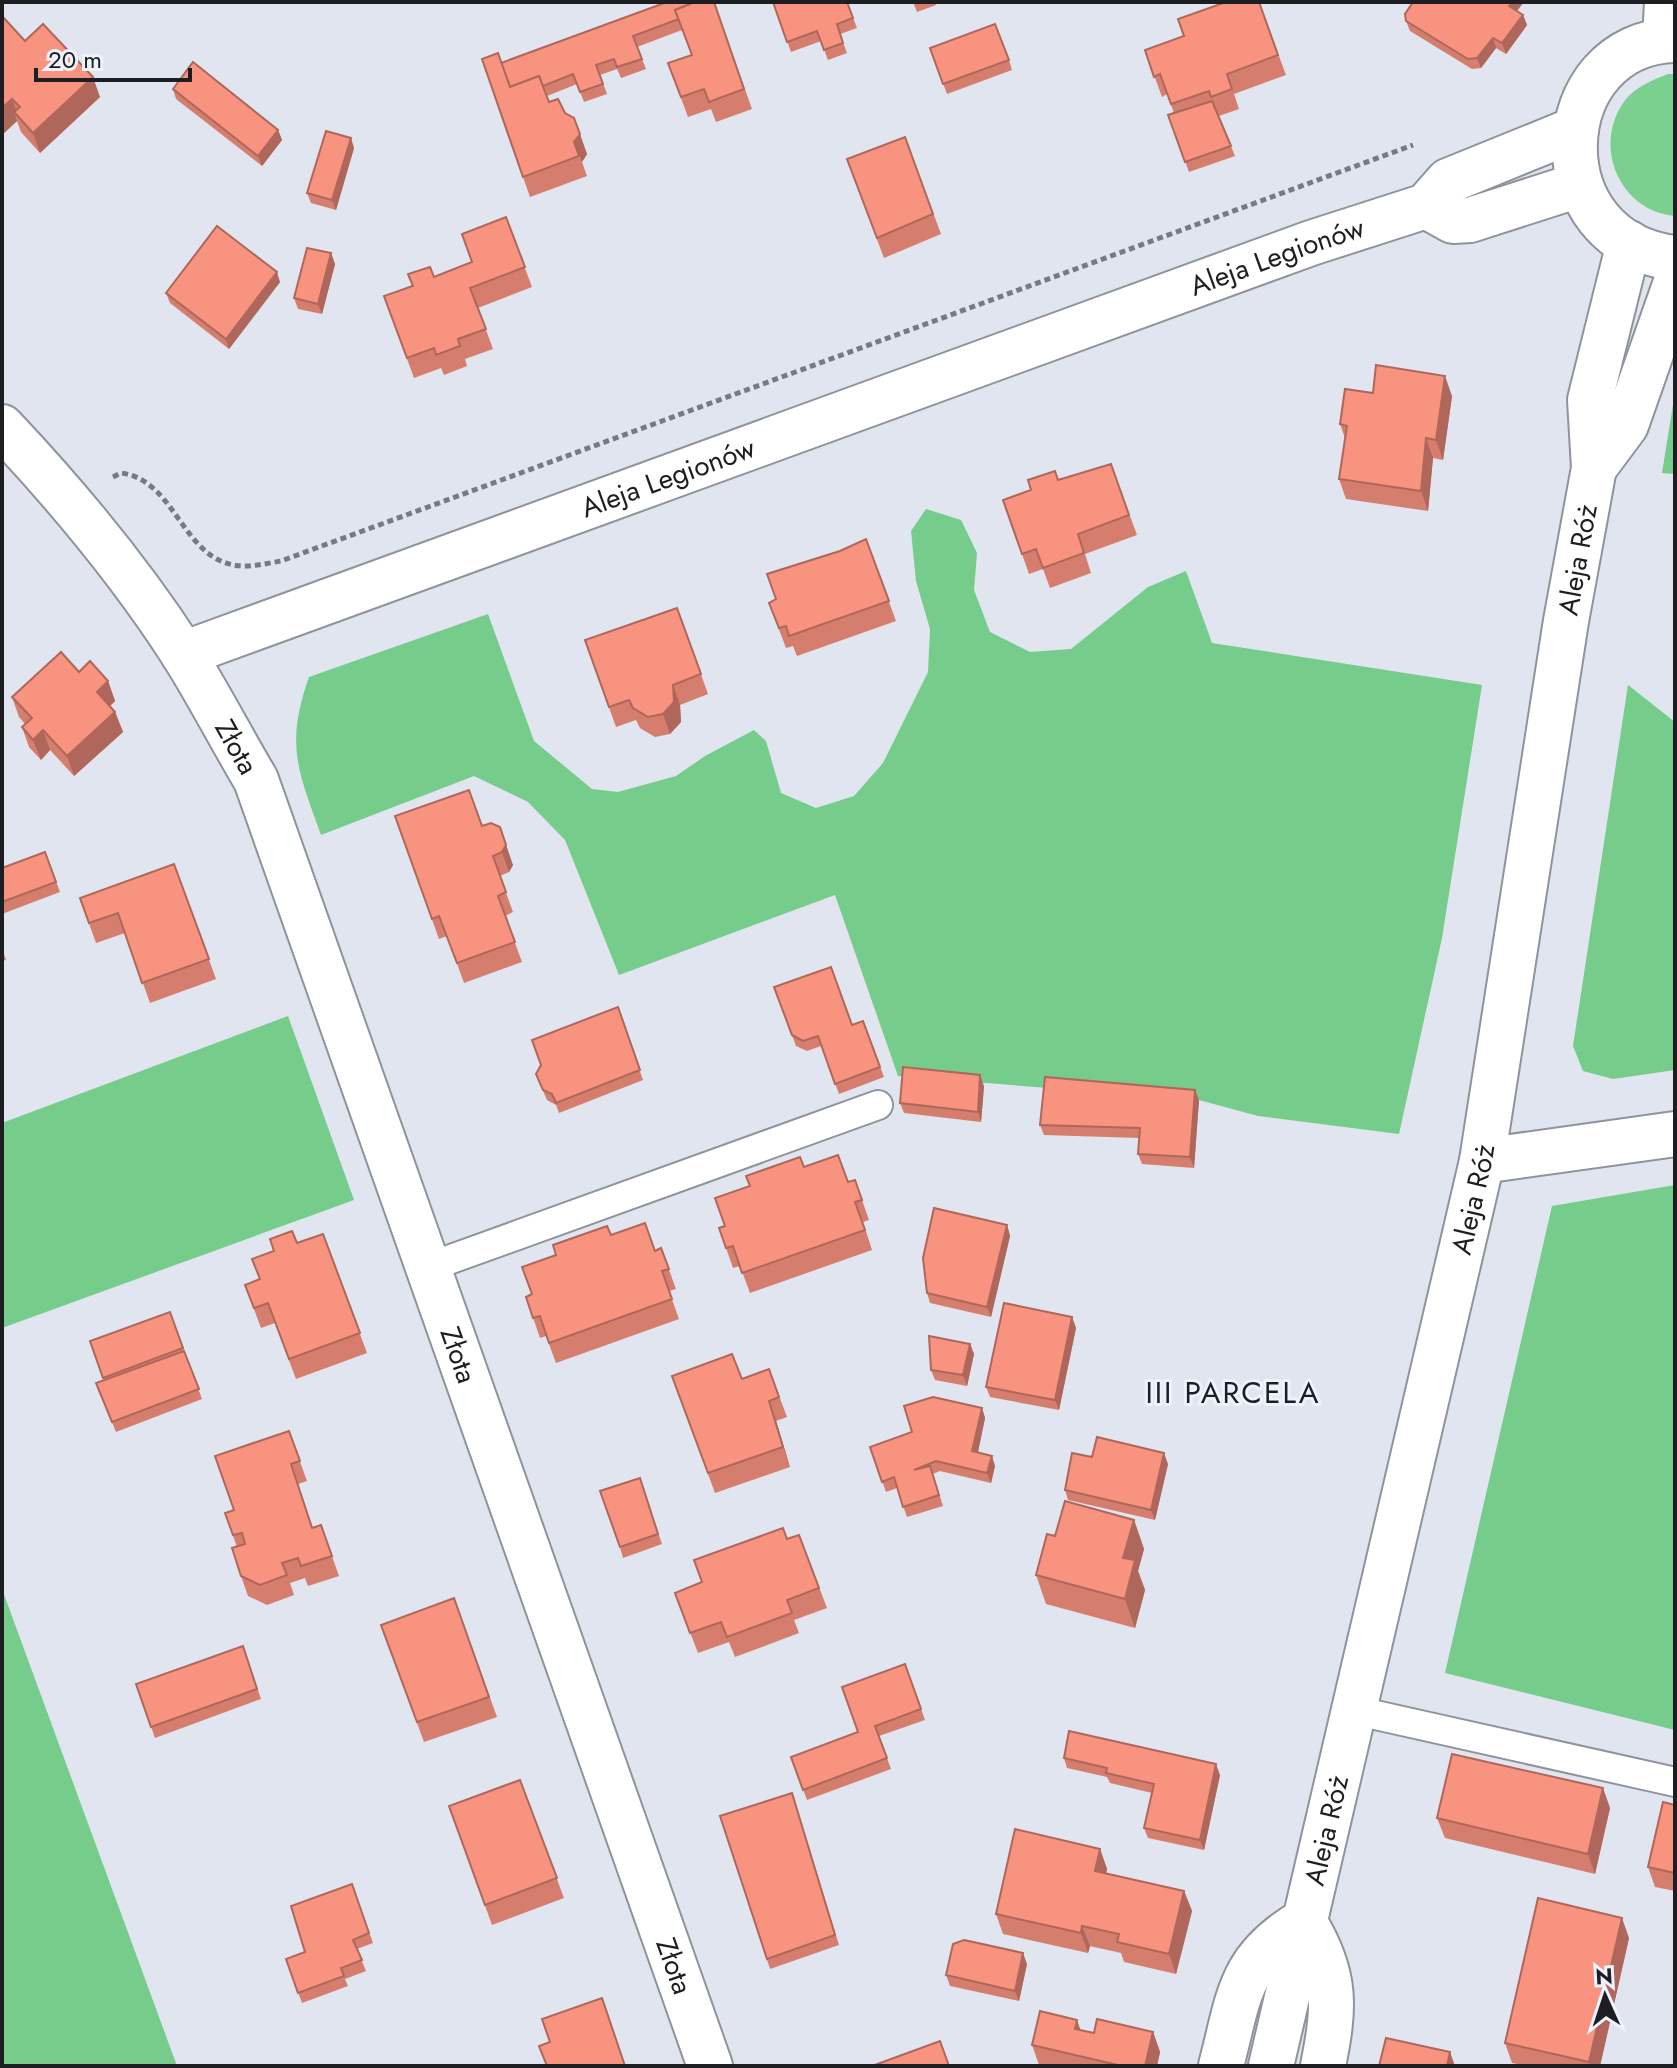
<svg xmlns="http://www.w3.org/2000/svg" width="1677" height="2068" font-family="Jost,sans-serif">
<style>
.green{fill:#7bd090}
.forest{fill:#75cc8b}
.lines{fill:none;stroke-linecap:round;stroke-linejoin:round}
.lane-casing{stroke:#8e939c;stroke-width:32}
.street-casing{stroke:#8e939c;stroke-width:48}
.secondary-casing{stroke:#8e939c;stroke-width:48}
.path{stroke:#777a81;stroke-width:5;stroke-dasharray:6 4;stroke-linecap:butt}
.lane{stroke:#fff;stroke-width:28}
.street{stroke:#fff;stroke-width:44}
.secondary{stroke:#fff;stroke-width:44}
.wall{fill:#d57e6e}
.shaded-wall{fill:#ae675a}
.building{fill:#f89380;stroke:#ae675a;stroke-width:2}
.labels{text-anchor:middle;stroke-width:6;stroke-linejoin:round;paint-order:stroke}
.street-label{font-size:28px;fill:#1c1e21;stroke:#edf2fc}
.neighbourhood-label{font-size:30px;letter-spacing:2px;fill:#1c1e21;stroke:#edf2fc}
</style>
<rect width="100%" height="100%" fill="#e0e5ef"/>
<path class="green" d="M1668 74H1675V216C1619 211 1591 144 1626 99 1637 86 1653 80 1668 74Z"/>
<g class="forest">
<path d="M1675 392V474L1662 473Z"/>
<path d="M926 509 961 520 977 553 974 590 990 632 1030 652 1071 649 1148 587 1186 571 1212 643 1482 685 1442 938 1399 1134 1258 1116 1199 1100 898 1076 835 895 619 975 565 840 528 802 474 776 321 835C298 771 285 745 309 677L488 614 534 741 592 789 618 792 676 776 705 756 754 730 766 741 781 793 816 808 854 796 883 763 928 672 930 629 916 581 911 531Z"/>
<path d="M1628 685 1675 722V1070L1613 1079 1583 1071 1573 1046Z"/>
<path d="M288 1016 354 1200 2 1328V1123Z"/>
<path d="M1675 1185V1730L1445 1673 1552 1206Z"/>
<path d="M2 1589 177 2066H2Z"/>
</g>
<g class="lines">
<defs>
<g id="lane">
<path d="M429 1267 878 1105"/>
<path d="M1353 1710 1675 1782"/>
</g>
<g id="street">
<path d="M1665 40 1667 2"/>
<path d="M1426 206 1453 221 1470 220 1579 185"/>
<path id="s1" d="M2 427C69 498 129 570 182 652 208 693 231 738 256 780L710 2066"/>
<path id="s2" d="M183 654 1311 243 1426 206 1448 181 1576 129"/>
<path d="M1482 1161 1675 1134"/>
<path d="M1221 2066C1239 1998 1238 1959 1304 1921 1337 1975 1335 2006 1323 2066"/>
</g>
<g id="secondary">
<path d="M1675 40C1547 43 1536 242 1675 258"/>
<path d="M1594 468 1626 425 1675 285"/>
<path id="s3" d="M1271 2066 1482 1161 1566 621 1594 468 1590 400 1629 243"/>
</g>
</defs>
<use href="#lane" class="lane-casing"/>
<use href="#street" class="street-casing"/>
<use href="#secondary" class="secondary-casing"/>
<path class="path" d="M113 477 121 473C178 480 182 565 244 566 257 566 269 563 281 561L1413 145"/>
<use href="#lane" class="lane"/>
<use href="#street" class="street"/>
<use href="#secondary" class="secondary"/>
</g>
<g class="wall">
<path d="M714 2 752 109 716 122 711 109 688 117 668 63 692 55 682 30 637 47 646 69 621 78 617 69 600 75 607 94 584 102 577 84 547 96 549 102 565 113 587 154 582 162 587 176 530 197 482 59 501 63Z"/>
<path d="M773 2H847L857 28 840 34 847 53 828 60 821 41 791 52Z"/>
<path d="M913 2H934L936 5 917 12Z"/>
<path d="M1259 2 1286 75 1234 94 1239 109 1219 116 1235 156 1189 172 1168 115 1174 113 1167 94 1162 97 1145 50 1184 36Z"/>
<path d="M1517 11 1523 15 1527 25 1506 54 1496 48 1481 68 1472 69 1410 31 1406 21Z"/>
<path d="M25 41 100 97 40 153 21 132 17 121 2 135Z"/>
<path d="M930 48 1009 60 1012 70 947 94Z"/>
<path d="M173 89 278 130 282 140 262 166 176 99Z"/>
<path d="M905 137 941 234 884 258 847 159Z"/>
<path d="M354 148 336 210 311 203 307 193Z"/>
<path d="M506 217 532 287 478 308 493 349 465 359 467 366 444 375 441 368 414 378 384 296 472 262Z"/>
<path d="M331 253 335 264 322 314 298 309 294 298Z"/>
<path d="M280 282 229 349 170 303 166 293Z"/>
<path d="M1373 393 1452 396 1443 460 1433 458 1428 511 1346 499 1339 479 1345 438 1340 424Z"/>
<path d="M1111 464 1137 535 1085 554 1091 573 1050 588 1043 569 1029 574 1003 500Z"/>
<path d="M866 539 896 621 797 656 793 646 786 648 769 603 776 599 840 551Z"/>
<path d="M677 608 708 694 680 705 681 722 670 734 655 737 640 728 636 720 616 727 585 640Z"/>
<path d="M79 672 108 681 115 701 110 706 115 712 123 732 74 776 50 750 41 760 29 747 22 727 25 724 19 717 12 697Z"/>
<path d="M395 816 482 826 513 865 509 872 500 876 513 912 505 916 522 962 464 983 447 936 439 939Z"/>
<path d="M45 852 60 892 2 914V868Z"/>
<path d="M174 864 216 979 150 1003 125 933 96 943 80 898Z"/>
<path d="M2 948 6 960 2 961Z"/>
<path d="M774 987 852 1025 863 1021 884 1077 839 1094 821 1046 807 1051 796 1046Z"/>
<path d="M618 1007 643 1080 559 1113 556 1105 547 1100 540 1084Z"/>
<path d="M984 1086 981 1122 904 1113 900 1103Z"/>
<path d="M1195 1090 1199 1100 1194 1168 1142 1164 1138 1154 1139 1138 1044 1135 1040 1125Z"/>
<path d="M804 1167 848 1182 855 1180 869 1220 863 1222 872 1250 750 1293 740 1266 733 1268 726 1248 725 1226Z"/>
<path d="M1007 1225 1010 1236 991 1317 930 1303 927 1293Z"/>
<path d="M323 1234 367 1353 296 1379 275 1323 261 1328 245 1285 259 1280 297 1243Z"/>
<path d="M611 1235 655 1251 661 1248 676 1289 669 1291 679 1319 556 1363 546 1336 540 1338 526 1297 532 1294Z"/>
<path d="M170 1312 202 1399 116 1432 96 1383 104 1380 90 1341Z"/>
<path d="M1072 1317 1076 1328 1059 1410 990 1397 986 1387Z"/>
<path d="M970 1344 974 1354 967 1386 935 1380 931 1370Z"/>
<path d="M769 1369 787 1417 776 1421 790 1467 715 1493 672 1376 742 1379Z"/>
<path d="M982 1408 985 1418 978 1452 995 1466 991 1483 940 1471 933 1474 943 1506 907 1517 897 1488 886 1492 870 1447Z"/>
<path d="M289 1431 307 1481 298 1484 313 1528 321 1525 339 1576 308 1586 305 1578 290 1583 294 1595 267 1605 248 1596 241 1576 237 1547 225 1513 234 1510Z"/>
<path d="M1092 1457 1168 1464 1155 1520 1068 1500 1065 1490Z"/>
<path d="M640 1478 662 1544 623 1558 620 1547Z"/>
<path d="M1134 1520 1144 1549 1138 1571 1145 1590 1135 1628 1046 1604 1036 1575 1055 1536Z"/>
<path d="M799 1535 827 1608 794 1620 799 1633 735 1657 729 1642 698 1653 675 1593 702 1582 787 1539Z"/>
<path d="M454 1598 497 1717 424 1742 381 1625Z"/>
<path d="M243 1646 261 1699 155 1738 136 1684Z"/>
<path d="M905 1664 925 1720 879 1736 891 1769 807 1800 791 1757 858 1732Z"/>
<path d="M1064 1758 1220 1775 1204 1850 1148 1838 1144 1828 1152 1793 1110 1783 1107 1777 1067 1768Z"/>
<path d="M520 1780 564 1898 492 1925 449 1806Z"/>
<path d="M792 1793 839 1945 770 1969 720 1816Z"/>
<path d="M1675 1805V1891L1655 1887 1648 1867Z"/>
<path d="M1610 1808 1595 1874 1445 1838 1437 1818Z"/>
<path d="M1100 1849 1107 1869 1106 1873 1184 1891 1192 1911 1176 1974 1124 1962 1121 1953 1090 1946 1088 1953 1003 1934 996 1914Z"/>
<path d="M352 1884 373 1943 357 1949 366 1971 345 1979 348 1986 302 2003 286 1959 305 1952Z"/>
<path d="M1629 1938 1600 2066H1526L1512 2063 1505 2043Z"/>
<path d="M1027 1964 1019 2001 950 1986 946 1975Z"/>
<path d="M1081 2030 1094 2033 1153 2032 1160 2052 1157 2066 1039 2065 1032 2045Z"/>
</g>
<g class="shaded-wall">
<path d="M1512 2H1524L1513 16 1509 6Z"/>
<path d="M1523 15 1527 25 1506 54 1502 43Z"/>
<path d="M1493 38 1496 48 1481 68 1477 58Z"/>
<path d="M93 77 100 97 40 153 33 133Z"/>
<path d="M12 99 19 118 14 112 17 121 2 135V108Z"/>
<path d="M278 130 282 140 262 166 258 156Z"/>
<path d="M580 134 587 154 582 162 574 142Z"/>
<path d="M351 138 354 148 336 210 332 200Z"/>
<path d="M331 253 335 264 322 314 318 304Z"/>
<path d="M277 272 280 282 229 349 226 339Z"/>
<path d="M1445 376 1452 396 1443 460 1436 440Z"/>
<path d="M1426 438 1433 458 1428 511 1421 491Z"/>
<path d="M108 681 115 701 104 712 97 692Z"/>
<path d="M673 685 680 705 681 722 670 734 663 714Z"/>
<path d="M115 712 123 732 74 776 67 756Z"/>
<path d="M43 730 50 750 41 760 33 740Z"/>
<path d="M500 827 513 865 509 872 502 852Z"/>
<path d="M980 1075 984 1086 981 1122 978 1112Z"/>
<path d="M1195 1090 1199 1100 1194 1168 1190 1157Z"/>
<path d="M1007 1225 1010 1236 991 1317 987 1307Z"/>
<path d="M1072 1317 1076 1328 1059 1410 1055 1400Z"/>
<path d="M970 1344 974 1354 967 1386 963 1375Z"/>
<path d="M769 1401 776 1421 790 1467 783 1447Z"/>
<path d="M982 1408 985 1418 976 1461 972 1451Z"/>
<path d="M1164 1453 1168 1464 1155 1520 1151 1510Z"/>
<path d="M992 1456 995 1466 991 1483 987 1473Z"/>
<path d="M1134 1520 1144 1549 1138 1571 1145 1590 1135 1628 1125 1599 1123 1558Z"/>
<path d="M1216 1764 1220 1775 1204 1850 1200 1840Z"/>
<path d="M1603 1788 1610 1808 1595 1874 1588 1854Z"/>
<path d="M1100 1849 1107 1869 1103 1891 1095 1871Z"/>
<path d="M1184 1891 1192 1911 1176 1974 1169 1954Z"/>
<path d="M1622 1918 1629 1938 1600 2066H1590L1589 2062Z"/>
<path d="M1082 1926 1090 1946 1088 1953 1081 1933Z"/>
<path d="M1023 1953 1027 1964 1019 2001 1015 1991Z"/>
<path d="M1077 2020 1084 2040 1075 2029Z"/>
<path d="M1153 2032 1160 2052 1157 2066H1145Z"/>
<path d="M1450 2052 1455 2066H1447Z"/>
</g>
<g class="building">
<path d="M667 2H695L675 10 679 19 633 36 642 59 617 67 614 59 596 65 603 84 580 92 573 74 543 86 539 76 510 87 501 63Z"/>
<path d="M695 2H714L744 89 709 102 704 89 681 97 668 63 692 55 675 10Z"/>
<path d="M773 2H847L853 18 837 24 843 43 824 50 817 31 787 42Z"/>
<path d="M1226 2H1259L1278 55 1227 74 1232 89 1211 97 1209 91 1171 104 1160 74 1154 77 1145 50 1184 36 1178 19Z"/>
<path d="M1413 2H1512L1509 6 1523 15 1502 43 1493 38 1477 58 1468 59 1406 21 1405 14Z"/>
<path d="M2 16 25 41 43 24 93 77 33 133 14 112 20 107 12 99 2 108Z"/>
<path d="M995 24 1009 60 943 84 930 48Z"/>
<path d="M498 53 510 87 539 76 549 102 558 99 565 113 574 118 580 134 574 142 579 156 523 177 482 59Z"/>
<path d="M193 62 278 130 258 156 173 89Z"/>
<path d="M1212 101 1231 146 1185 162 1168 115Z"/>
<path d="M326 131 351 138 332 200 307 193Z"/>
<path d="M905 137 933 214 877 238 847 159Z"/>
<path d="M506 217 525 267 470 288 486 329 458 339 460 346 436 355 434 348 407 358 384 296 413 286 408 274 430 267 434 277 472 262 462 234Z"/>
<path d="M217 226 277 272 226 339 166 293Z"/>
<path d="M307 248 331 253 318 304 294 298Z"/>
<path d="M1376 365 1445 376 1436 440 1426 438 1421 491 1339 479 1347 426 1340 424 1345 389 1373 393Z"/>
<path d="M1111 464 1129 515 1078 534 1084 553 1043 568 1036 549 1022 554 1003 500 1031 490 1028 480 1055 471 1058 480Z"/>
<path d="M866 539 889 601 789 636 786 626 779 628 769 603 776 599 767 574 840 551Z"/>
<path d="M677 608 701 674 673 685 674 702 663 714 648 717 633 708 629 700 609 707 585 640Z"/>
<path d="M61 652 79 672 90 661 108 681 97 692 115 712 67 756 43 730 33 740 22 727 32 718 12 697Z"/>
<path d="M469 790 482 826 491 823 500 827 506 845 502 852 493 856 506 892 498 896 515 942 457 963 439 916 432 919 395 816Z"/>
<path d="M45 852 56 882 2 902V868Z"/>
<path d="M174 864 209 959 142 983 118 913 89 923 80 898Z"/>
<path d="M831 967 852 1025 863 1021 880 1067 835 1084 818 1036 803 1041 792 1035 774 987Z"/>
<path d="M618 1007 640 1070 556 1103 552 1094 543 1090 536 1074 541 1065 532 1040Z"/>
<path d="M903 1067 980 1075 978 1112 900 1103Z"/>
<path d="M1045 1077 1195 1090 1190 1157 1138 1154 1140 1128 1040 1125Z"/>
<path d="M838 1155 848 1182 855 1180 862 1200 855 1202 865 1230 742 1273 733 1246 726 1248 719 1228 725 1226 715 1198 750 1186 746 1176 800 1157 804 1167Z"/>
<path d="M934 1208 1007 1225 987 1307 927 1293 923 1258Z"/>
<path d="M645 1223 655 1251 661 1248 669 1269 662 1271 672 1299 549 1343 540 1316 533 1318 526 1297 532 1294 522 1267 556 1255 553 1245 607 1226 611 1235Z"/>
<path d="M292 1231 297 1243 323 1234 360 1333 289 1359 268 1303 254 1308 245 1285 260 1279 252 1259 274 1251 270 1239Z"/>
<path d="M1004 1303 1072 1317 1055 1400 986 1387Z"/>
<path d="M170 1312 183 1348 103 1378 90 1341Z"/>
<path d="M929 1336 970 1344 963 1375 931 1370Z"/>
<path d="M184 1351 199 1389 112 1422 96 1383Z"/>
<path d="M732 1354 742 1379 769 1369 779 1397 769 1401 783 1447 708 1473 672 1376Z"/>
<path d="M933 1397 982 1408 972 1451 992 1456 987 1473 936 1461 914 1470 930 1466 939 1495 903 1507 894 1477 882 1482 870 1447 912 1432 904 1406Z"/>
<path d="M289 1431 300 1461 291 1464 312 1528 321 1525 332 1556 301 1566 298 1558 282 1563 287 1575 260 1585 241 1576 232 1548 245 1544 242 1533 233 1535 225 1513 234 1510 215 1456Z"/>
<path d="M1097 1437 1164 1453 1151 1510 1065 1490 1072 1453 1092 1457Z"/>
<path d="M640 1478 658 1534 620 1547 600 1491Z"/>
<path d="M1065 1501 1134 1520 1123 1558 1135 1560 1125 1599 1036 1575 1047 1534 1055 1536Z"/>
<path d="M783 1528 787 1539 799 1535 819 1588 787 1600 792 1613 727 1637 721 1622 690 1633 675 1593 702 1582 694 1560Z"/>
<path d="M454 1598 489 1697 417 1722 381 1625Z"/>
<path d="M243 1646 257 1689 151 1727 136 1684Z"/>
<path d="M905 1664 921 1709 875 1726 887 1758 803 1790 791 1757 858 1732 842 1687Z"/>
<path d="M1069 1731 1216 1764 1200 1840 1144 1828 1154 1784 1106 1773 1107 1768 1064 1758Z"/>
<path d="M1452 1754 1603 1788 1588 1854 1437 1818Z"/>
<path d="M520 1780 557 1878 485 1905 449 1806Z"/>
<path d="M792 1793 835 1935 767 1959 720 1816Z"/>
<path d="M1663 1802 1675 1805V1873L1648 1867Z"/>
<path d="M1015 1829 1100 1849 1095 1871 1184 1891 1169 1954 1117 1942 1119 1934 1082 1926 1081 1933 996 1914Z"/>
<path d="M352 1884 369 1933 353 1940 362 1960 341 1968 344 1976 298 1993 286 1959 305 1952 291 1906Z"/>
<path d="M1538 1898 1622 1918 1589 2062 1505 2043Z"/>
<path d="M964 1940 1023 1953 1015 1991 946 1975 953 1944Z"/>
<path d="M602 1998 625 2066H547L539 2046 550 2042 542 2019Z"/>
<path d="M1040 2011 1077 2020 1075 2029 1094 2033 1097 2019 1153 2032 1145 2066H1122L1032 2045Z"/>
<path d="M1386 2038 1450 2052 1447 2066H1379Z"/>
<path d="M940 2041 949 2066H872Z"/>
</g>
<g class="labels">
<g class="street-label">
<text dy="10" stroke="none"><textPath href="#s2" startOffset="1164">Aleja Legionów</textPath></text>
<text dy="10" stroke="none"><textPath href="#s2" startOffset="516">Aleja Legionów</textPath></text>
<text dy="10" stroke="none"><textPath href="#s3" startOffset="1538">Aleja Róż</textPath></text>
<text dy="10" stroke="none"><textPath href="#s1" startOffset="398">Złota</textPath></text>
<text dy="10" stroke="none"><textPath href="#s3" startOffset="890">Aleja Róż</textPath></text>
<text dy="10" stroke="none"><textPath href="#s1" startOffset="1046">Złota</textPath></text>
<text dy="10" stroke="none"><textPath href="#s3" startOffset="242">Aleja Róż</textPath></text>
<text dy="10" stroke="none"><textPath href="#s1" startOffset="1694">Złota</textPath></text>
</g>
<g class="neighbourhood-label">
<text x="1233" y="1403">III PARCELA</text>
</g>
</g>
<rect width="1677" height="2068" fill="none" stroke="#1c1e21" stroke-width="8"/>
<g transform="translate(1605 1996) rotate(357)" stroke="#edf2fc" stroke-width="6" paint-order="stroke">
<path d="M0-6L14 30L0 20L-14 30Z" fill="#1c1e21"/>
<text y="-12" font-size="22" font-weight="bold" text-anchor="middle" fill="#1c1e21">N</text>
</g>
<path d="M36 68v12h154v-12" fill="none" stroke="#1c1e21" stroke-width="4"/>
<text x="48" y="68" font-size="24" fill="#1c1e21" stroke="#edf2fc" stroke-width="6" paint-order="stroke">20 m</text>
</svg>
